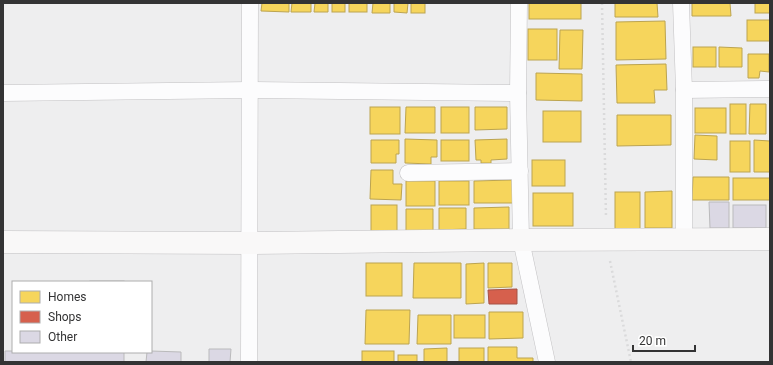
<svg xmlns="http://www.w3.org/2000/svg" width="773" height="365" font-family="Roboto,sans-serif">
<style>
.homes{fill:#f6d55c;stroke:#bca450}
.shops{fill:#d6604d;stroke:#a55246}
.building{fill:#dbd8e4;stroke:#bababb}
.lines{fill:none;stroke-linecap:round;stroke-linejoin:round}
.street-casing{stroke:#c2c1c3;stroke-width:17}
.secondary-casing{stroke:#c2c1c3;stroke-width:23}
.path{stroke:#dadadb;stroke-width:2.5;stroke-dasharray:2 3;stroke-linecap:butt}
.street{stroke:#fcfcfd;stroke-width:16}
.secondary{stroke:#f9f8f8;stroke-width:22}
</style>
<rect width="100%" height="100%" fill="#eeeeef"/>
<g class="homes">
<path d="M262 3H289V12L261 11Z"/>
<path d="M292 3H311V12H291Z"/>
<path d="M315 3H328V12H314Z"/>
<rect x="332" y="3" width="13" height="9"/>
<rect x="349" y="3" width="18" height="9"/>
<path d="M373 3H390V13H372Z"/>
<path d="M394 3H408L407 13 394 12Z"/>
<rect x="411" y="3" width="14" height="10"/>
<rect x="529" y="3" width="52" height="16"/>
<path d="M615 3H657L658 17H615Z"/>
<path d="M692 3H730L731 16H692Z"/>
<rect x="755" y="3" width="15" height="10"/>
<rect x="747" y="20" width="23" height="21"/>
<path d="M665 21 666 59 616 60V22Z"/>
<rect x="528" y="29" width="29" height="31"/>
<path d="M560 30H583L582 69H559Z"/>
<rect x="693" y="47" width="23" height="20"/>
<path d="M719 47 742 48V67H719Z"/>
<path d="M748 54H769V72L760 71 759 78H748Z"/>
<path d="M666 64 667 90H654L655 103H617L616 65Z"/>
<path d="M536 73 582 74V101L536 100Z"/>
<rect x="730" y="104" width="16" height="30"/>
<path d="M750 104H766V134H749Z"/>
<rect x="370" y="107" width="30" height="27"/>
<path d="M406 107H435V133H405Z"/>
<rect x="441" y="107" width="28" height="26"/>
<path d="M475 107H507V129L475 130Z"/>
<rect x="695" y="108" width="31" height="25"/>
<rect x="543" y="111" width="38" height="31"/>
<path d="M617 115H671V145L617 146Z"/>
<path d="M695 135 717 136V160L694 159Z"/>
<path d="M405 139 437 140V157H431V164L405 163Z"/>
<path d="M507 139V159L491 160V163H481V160H476L475 140Z"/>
<path d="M371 140H399V154H396V163H371Z"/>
<rect x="441" y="140" width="28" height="21"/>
<path d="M754 140 770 141V172H754Z"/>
<rect x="730" y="141" width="20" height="31"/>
<rect x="532" y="160" width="33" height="26"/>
<path d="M371 170H393V184H402L401 200 370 199Z"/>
<path d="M693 177H729V200H692Z"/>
<rect x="733" y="178" width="37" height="22"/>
<path d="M512 180 513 203H474V181Z"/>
<rect x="406" y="181" width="29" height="25"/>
<rect x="439" y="181" width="30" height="24"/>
<path d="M672 191V228H645V192Z"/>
<rect x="615" y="192" width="25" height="38"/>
<rect x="533" y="193" width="40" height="33"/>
<rect x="371" y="205" width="26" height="26"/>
<path d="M509 207V229H474V208Z"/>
<path d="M439 208H466V229L439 230Z"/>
<path d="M406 209H433V231L406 232Z"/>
<rect x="366" y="263" width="36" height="33"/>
<path d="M414 263H461V298H413Z"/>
<path d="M484 263V303L466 304V264Z"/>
<path d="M488 263H512V287L488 288Z"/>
<path d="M366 310H410L409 344H365Z"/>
<path d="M489 312H523V338L489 339Z"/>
<path d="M418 315H451V344H417Z"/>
<rect x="454" y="315" width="31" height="23"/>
<path d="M488 347H517V358H533V362H488Z"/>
<path d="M447 348V362H424V349Z"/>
<rect x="459" y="348" width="25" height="14"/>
<rect x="362" y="351" width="32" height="11"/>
<rect x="398" y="355" width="19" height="7"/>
</g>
<path class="shops" d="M517 289V304H489L488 290Z"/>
<g class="building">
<path d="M709 202H729V228H710Z"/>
<rect x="733" y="205" width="33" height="23"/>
<rect x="90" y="281" width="34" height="1"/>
<path d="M209 349H231L230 362H209Z"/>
<path d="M5 351H13V352H124V362H5Z"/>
<path d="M151 351 181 352V362H146L147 352H151Z"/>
</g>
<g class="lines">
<defs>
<g id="street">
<path d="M519 3 518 93 521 240 547 362"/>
<path d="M681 3 684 90V240"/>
<path d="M684 90 770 89"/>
<path d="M3 93 250 90 518 93"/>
<path d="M408 173 520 171"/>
<path d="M249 362 250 3"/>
</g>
<path id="secondary" d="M3 242 250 243 521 240 770 239"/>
</defs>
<use href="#street" class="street-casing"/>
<use href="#secondary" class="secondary-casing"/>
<g class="path">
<path d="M602 3 606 218"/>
<path d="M610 261 631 362"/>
</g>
<use href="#street" class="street"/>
<use href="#secondary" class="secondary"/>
</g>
<rect width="773" height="365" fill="none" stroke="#333334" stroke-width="8"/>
<rect x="12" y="281" width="140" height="72" fill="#ffffff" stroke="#adadae"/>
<rect x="20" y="291" width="20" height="12" fill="#f6d55c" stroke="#adadae"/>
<text x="48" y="301" font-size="12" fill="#333334">Homes</text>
<rect x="20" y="311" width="20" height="12" fill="#d6604d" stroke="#adadae"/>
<text x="48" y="321" font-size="12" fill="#333334">Shops</text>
<rect x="20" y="331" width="20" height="12" fill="#dbd8e4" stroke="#adadae"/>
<text x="48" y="341" font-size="12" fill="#333334">Other</text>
<path d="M633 345v6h62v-6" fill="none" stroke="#333334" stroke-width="2"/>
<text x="639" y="345" font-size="12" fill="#333334" stroke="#ffffff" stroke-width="3" paint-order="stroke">20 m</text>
</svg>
